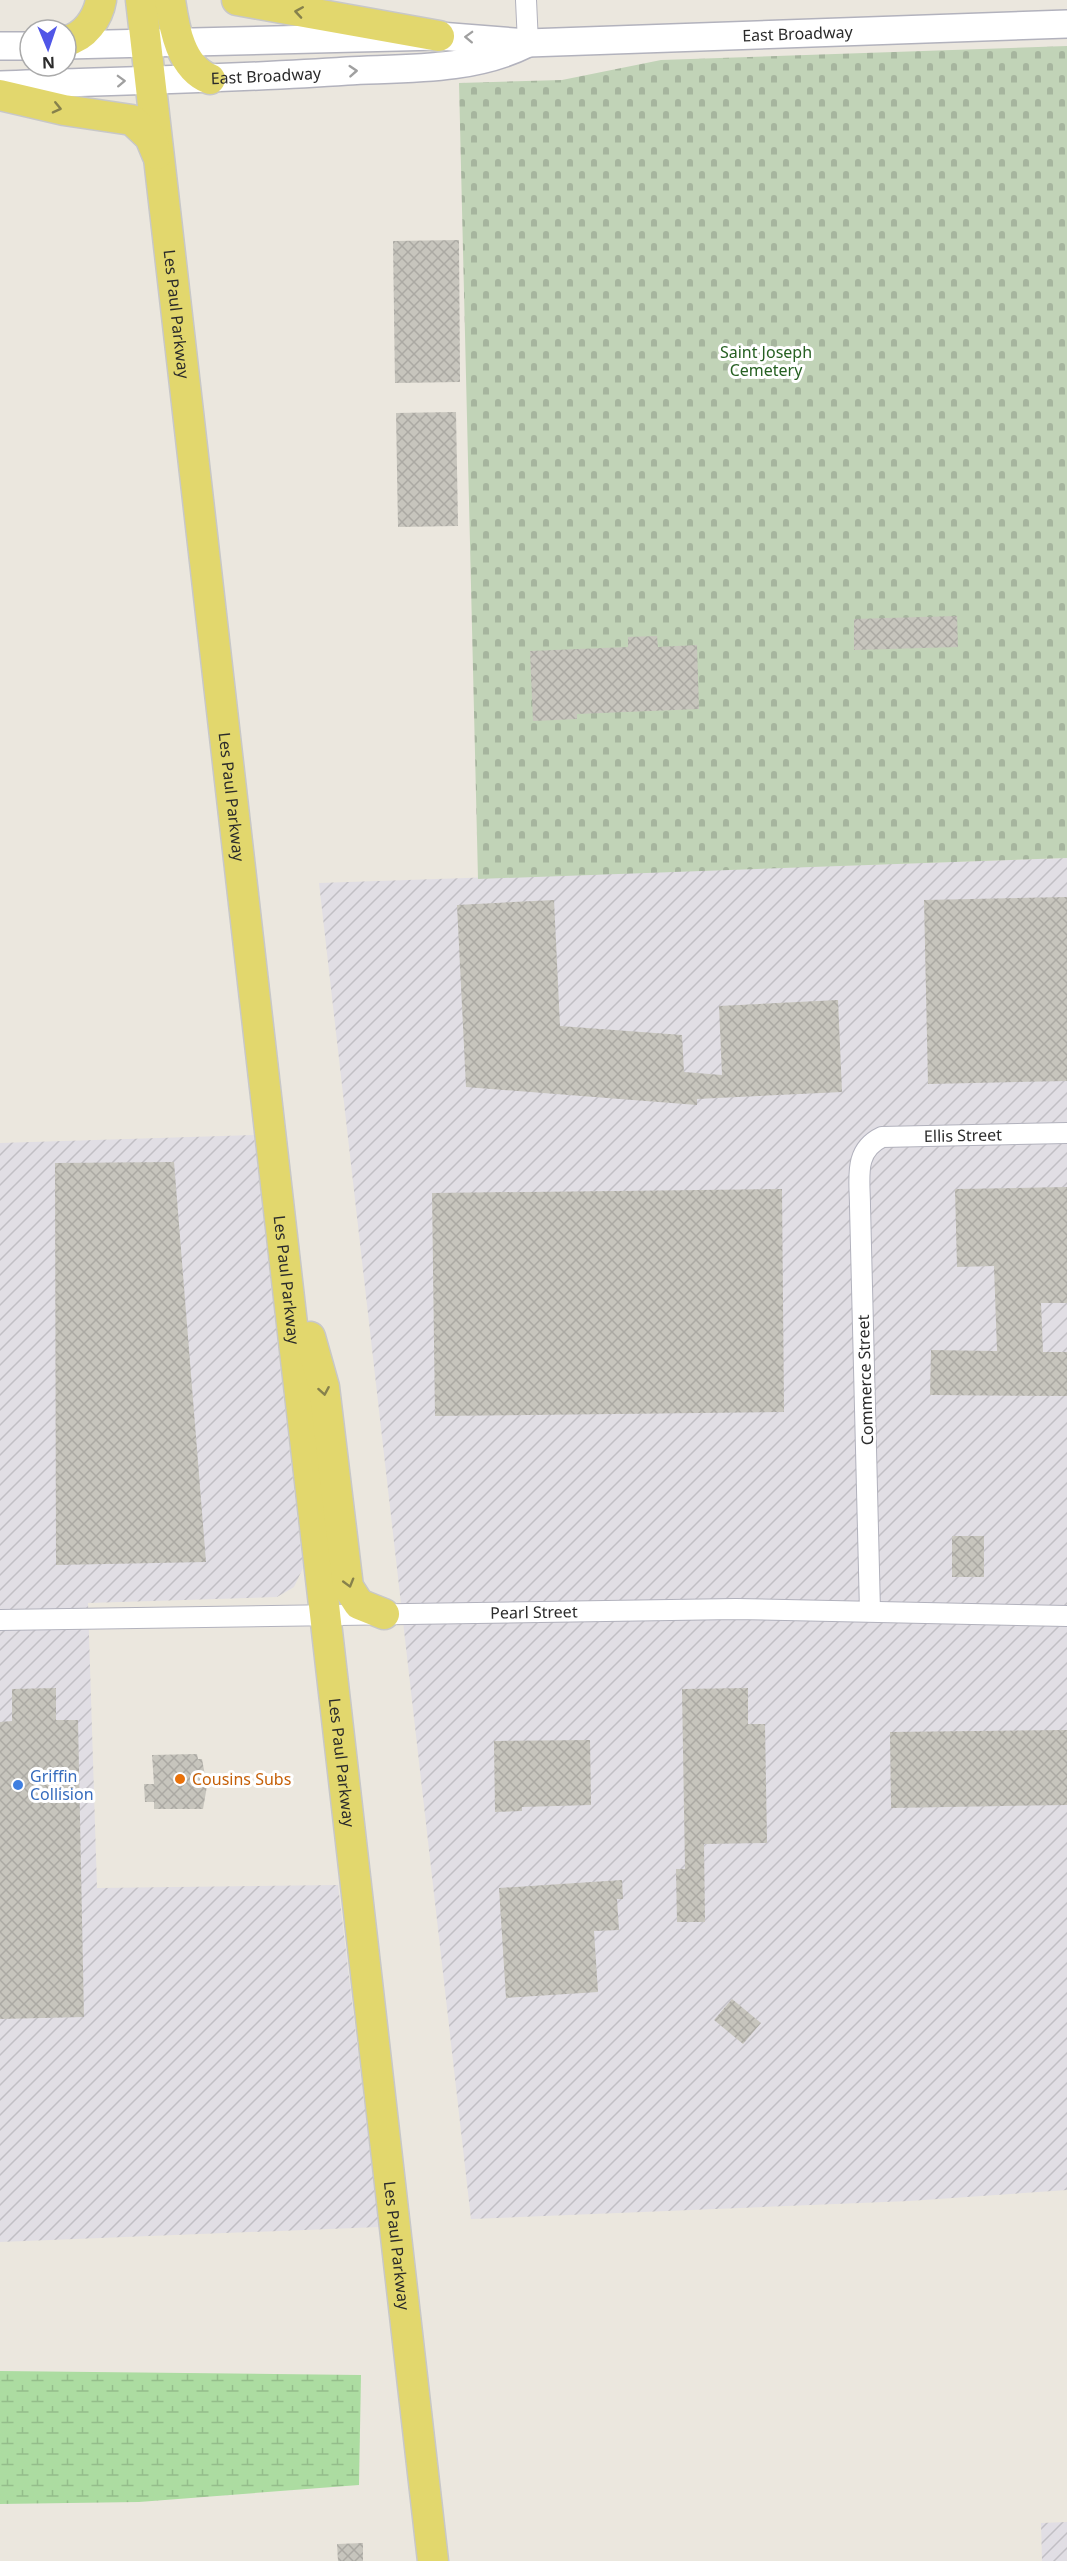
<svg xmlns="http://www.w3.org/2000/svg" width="1067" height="2561" font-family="'Noto Sans',sans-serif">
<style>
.industrial{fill:url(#industrial-furrows)}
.wetland{fill:url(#wetland-marsh)}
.cemetery{fill:url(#cemetery-stones)}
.building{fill:url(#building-cross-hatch)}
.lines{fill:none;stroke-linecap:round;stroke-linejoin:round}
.minor-casing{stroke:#b2b2bd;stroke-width:22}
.secondary-casing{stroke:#b2b2bd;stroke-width:30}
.primary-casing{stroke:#c8c8c8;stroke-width:33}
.minor{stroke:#fff;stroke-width:20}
.secondary{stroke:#fff;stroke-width:27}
.primary{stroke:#e2d76d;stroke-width:30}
.oneway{stroke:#86814c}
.oneway2{stroke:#a0a0a0}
.food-dot{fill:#e8710a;stroke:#fff;stroke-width:2}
.shop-dot{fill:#3f7fe0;stroke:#fff;stroke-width:2}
.labels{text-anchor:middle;stroke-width:6;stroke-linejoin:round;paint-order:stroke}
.street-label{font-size:16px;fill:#2b2b2b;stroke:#fff}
.park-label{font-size:16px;fill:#266022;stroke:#fff}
.shop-label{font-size:16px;fill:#366cbe;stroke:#fff;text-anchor:start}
.food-label{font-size:16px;fill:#c56008;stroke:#fff;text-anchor:start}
</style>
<defs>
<pattern id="industrial-furrows" width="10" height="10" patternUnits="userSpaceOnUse" patternTransform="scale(1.5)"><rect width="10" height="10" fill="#e1dee4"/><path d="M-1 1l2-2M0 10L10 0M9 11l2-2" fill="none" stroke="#c1bfc4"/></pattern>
<pattern id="wetland-marsh" width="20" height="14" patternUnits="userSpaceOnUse" patternTransform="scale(1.5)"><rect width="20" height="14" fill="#acdca1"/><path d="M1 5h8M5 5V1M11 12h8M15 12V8" fill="none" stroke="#94bd8b"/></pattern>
<pattern id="cemetery-stones" width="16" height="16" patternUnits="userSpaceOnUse" patternTransform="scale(1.5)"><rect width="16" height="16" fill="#c1d3b7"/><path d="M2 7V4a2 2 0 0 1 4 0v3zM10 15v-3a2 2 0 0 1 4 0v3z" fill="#a6b59e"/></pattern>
<pattern id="building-cross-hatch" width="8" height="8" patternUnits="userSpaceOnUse" patternTransform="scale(1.5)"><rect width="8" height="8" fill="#c7c5bd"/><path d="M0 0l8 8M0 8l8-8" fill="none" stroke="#aba9a3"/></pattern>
</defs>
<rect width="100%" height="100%" fill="#ebe7de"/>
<g class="industrial">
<path d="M1067 858V2190L909 2201 471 2219 319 883Z"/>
<path d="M254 1135 303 1568 294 1587 277 1597 88 1603 97 1888 338 1885 379 2227 0 2242V1143Z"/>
<path d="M1067 2522V2561H1042L1041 2523Z"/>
</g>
<path class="wetland" d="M0 2371 361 2375 359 2485 139 2502 0 2504Z"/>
<path class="cemetery" d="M1067 46V858L478 879 459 83 562 80 661 60Z"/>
<g class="building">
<path d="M459 240 460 382 395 383 393 241Z"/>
<path d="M456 412 458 526 398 527 396 413Z"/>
<path d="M957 616 958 647 854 650V619Z"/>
<path d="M657 636 658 647 697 645 699 709 577 714V719L533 721 530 651 628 647V637Z"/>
<path d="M1067 897V1081L928 1084 924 900Z"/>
<path d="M554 900 560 1026 682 1035 684 1072 722 1075 719 1006 838 1000 842 1092 697 1099V1105L466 1087 457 905Z"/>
<path d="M174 1162 206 1562 56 1565 55 1163Z"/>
<path d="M1067 1187V1303H1041L1043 1352H1067V1396L930 1395 931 1350 997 1351 994 1266 957 1267 955 1189Z"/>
<path d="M782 1189 784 1412 435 1416 432 1193Z"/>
<rect x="952" y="1536" width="32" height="41"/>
<path d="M56 1688V1720H78L84 2017 0 2019V1722L12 1721V1689Z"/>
<path d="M748 1688V1724H765L767 1843 704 1844 705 1922H677L676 1869H685L682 1689Z"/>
<path d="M1067 1730V1805L891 1808 890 1732Z"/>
<path d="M590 1740 591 1805 522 1807V1811L495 1812 494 1741Z"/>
<path d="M197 1754 198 1759H202L207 1786 203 1809H154V1802H145L144 1784H154L152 1755Z"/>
<path d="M622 1880 623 1899H617L619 1930 594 1931 598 1992 506 1998 499 1888Z"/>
<path d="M732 1999 761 2023 743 2044 714 2020Z"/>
<path d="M363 2543V2561H338L337 2544Z"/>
</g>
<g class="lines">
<defs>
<g id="minor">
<path d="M526 0 528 43"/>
<path id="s1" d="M870 1611 860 1206C860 1178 853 1151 882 1137L1067 1133"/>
<path id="s2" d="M0 1620 736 1609 1067 1616"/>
</g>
<g id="secondary">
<path id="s3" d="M66 45 439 36 528 43 1067 24"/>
<path d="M0 46H30"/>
<path id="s4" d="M0 85C116 81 232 79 347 71 407 68 472 71 526 44"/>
</g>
<g id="primary">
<path id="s5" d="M141 0 433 2561"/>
<path d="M170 0C174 28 181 68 210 79"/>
<path d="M237 0 439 36"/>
<path d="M66 41C85 37 98 18 101 0"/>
<path d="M0 95 64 110 132 120 150 137 157 154"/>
<path d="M310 1337 324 1387 348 1587 359 1604 384 1614"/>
</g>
</defs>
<use href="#minor" class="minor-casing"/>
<use href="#secondary" class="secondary-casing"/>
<use href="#primary" class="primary-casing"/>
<use href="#minor" class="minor"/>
<use href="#secondary" class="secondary"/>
<use href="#primary" class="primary"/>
</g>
<defs><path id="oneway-chevron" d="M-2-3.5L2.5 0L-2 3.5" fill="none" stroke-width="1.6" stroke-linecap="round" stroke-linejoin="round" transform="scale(1.5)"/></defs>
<g class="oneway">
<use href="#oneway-chevron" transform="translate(299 12) rotate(-171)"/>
<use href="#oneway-chevron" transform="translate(57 108) rotate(13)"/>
<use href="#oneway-chevron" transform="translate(324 1391) rotate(80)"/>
<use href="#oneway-chevron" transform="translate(349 1583) rotate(74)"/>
</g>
<g class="oneway2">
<use href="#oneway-chevron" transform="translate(469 37) rotate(-178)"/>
<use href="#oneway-chevron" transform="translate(353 71) rotate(-4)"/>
<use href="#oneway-chevron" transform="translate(121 81) rotate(-2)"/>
</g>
<circle class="food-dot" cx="180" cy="1779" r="6"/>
<circle class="shop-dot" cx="18" cy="1785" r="6"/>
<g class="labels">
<g class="street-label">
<text dy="6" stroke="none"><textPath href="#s3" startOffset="732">East Broadway</textPath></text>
<text dy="6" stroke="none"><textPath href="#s4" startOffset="266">East Broadway</textPath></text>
<text dy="6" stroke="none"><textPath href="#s5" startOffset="316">Les Paul Parkway</textPath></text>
<text dy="6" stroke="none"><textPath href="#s5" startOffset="802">Les Paul Parkway</textPath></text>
<text dy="6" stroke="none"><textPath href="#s1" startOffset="564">Ellis Street</textPath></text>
<text dy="6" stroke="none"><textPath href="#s5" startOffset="1288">Les Paul Parkway</textPath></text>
<text transform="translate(865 1380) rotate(-92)" y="6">Commerce Street</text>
<text dy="6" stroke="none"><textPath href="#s2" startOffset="534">Pearl Street</textPath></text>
<text dy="6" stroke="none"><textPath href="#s5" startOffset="1774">Les Paul Parkway</textPath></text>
<text dy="6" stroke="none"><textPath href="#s5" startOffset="2260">Les Paul Parkway</textPath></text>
</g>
<g class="park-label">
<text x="766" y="358">Saint Joseph<tspan x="766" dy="18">Cemetery</tspan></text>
</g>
<g class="shop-label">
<text x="30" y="1782">Griffin<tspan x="30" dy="18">Collision</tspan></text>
</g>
<g class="food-label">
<text x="192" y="1785">Cousins Subs</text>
</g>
</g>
<g transform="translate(48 48) rotate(178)"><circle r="28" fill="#ffffff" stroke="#aaaaaa" stroke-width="1.5"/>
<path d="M0-4.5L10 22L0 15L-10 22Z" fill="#5056e7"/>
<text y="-9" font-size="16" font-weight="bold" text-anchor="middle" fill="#2b2b2b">N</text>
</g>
</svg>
